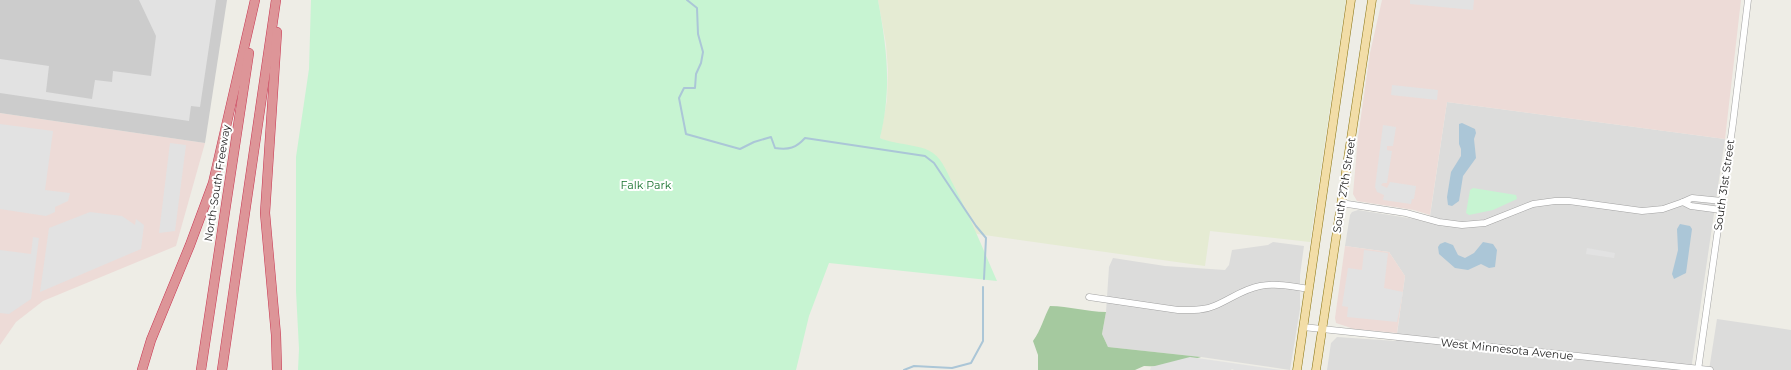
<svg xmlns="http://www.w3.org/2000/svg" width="1791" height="370" font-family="Montserrat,sans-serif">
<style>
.residential{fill:#dcdcdb}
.commercial{fill:#eddbd7}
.religious{fill:#ccc}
.farmland{fill:#e5ebd3}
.forest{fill:#a5c99f}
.park{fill:#c7f4d2}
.parking{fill:#e2e2e2}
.water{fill:#abc6d7}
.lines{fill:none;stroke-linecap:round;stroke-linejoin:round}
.stream{stroke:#abc6d7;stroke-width:2}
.minor-casing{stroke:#a2a2a2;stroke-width:7}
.major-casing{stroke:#897310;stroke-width:9}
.highway-casing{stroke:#c83752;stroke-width:10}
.minor{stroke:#fff;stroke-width:6}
.major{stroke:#f2dda7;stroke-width:8}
.highway{stroke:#dd9598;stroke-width:9}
.labels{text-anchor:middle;stroke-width:4;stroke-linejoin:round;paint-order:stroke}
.street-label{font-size:11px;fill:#1e1e1e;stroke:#fff}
.park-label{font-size:11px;fill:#17722d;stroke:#fff}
</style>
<rect width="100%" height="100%" fill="#eeede6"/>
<g class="residential">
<path d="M1447 102 1725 139 1691 370H1327L1331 343 1337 337 1396 341 1405 276 1389 252 1345 246 1350 215 1352 212 1358 210 1415 219 1429 223Z"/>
<path d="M1273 242 1304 246 1300 275V309L1290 370 1201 357 1108 347 1102 334 1106 312 1109 267 1113 258 1165 266 1225 270 1229 265 1232 250 1268 245Z"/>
<path d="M1717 319 1791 330V370H1709Z"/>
</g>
<g class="commercial">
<path d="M1382 0H1741L1725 139 1447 102 1430 215 1414 210 1357 201 1353 194 1358 137 1370 53Z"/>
<path d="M0 113 205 143 176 246 43 301 16 322 0 345Z"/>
<path d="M1345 246 1389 252 1405 276 1397 333 1354 329 1336 323 1335 318Z"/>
</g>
<path class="religious" d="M0 0H227L205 143 0 113Z"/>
<path class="farmland" d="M878 0H1346L1310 242 1210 231 1205 266 977 234 888 142 880 138 887 100 888 70 886 44Z"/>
<path class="forest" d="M1050 306C1069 306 1087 312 1106 312L1102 334 1108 347 1201 357 1169 367 1144 366 1135 370H1038V355L1033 341C1041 330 1044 317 1050 306Z"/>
<g class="park">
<path d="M311 0H878C887 49 892 88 880 138 895 145 921 144 933 153 943 160 948 175 954 186 970 217 983 249 997 281L829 263 809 316 796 370H298L299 349 296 291V157L309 69Z"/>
<path d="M1473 188 1516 195 1517 199 1493 210 1469 215 1466 213 1470 190Z"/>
</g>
<g class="parking">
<path d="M139 0H216L200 107 191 106 189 121 0 93V59L49 66 46 92 92 99 95 80 112 82 113 71 151 76 156 36Z"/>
<path d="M1410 0H1474L1473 10 1410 4Z"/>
<path d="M1392 85 1438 90 1437 100 1391 95Z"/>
<path d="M0 124 53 131 45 190 70 193 68 201 55 207V212L46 216 0 209Z"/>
<path d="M1383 125 1396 127 1393 146H1387V150L1392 151 1387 183H1383L1381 185 1387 188 1390 182 1416 186 1414 199H1412L1411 204 1383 200 1384 195 1377 192 1375 187Z"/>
<path d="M170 143 186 145 175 231 159 233Z"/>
<path d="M90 212 122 216 135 225 136 219 144 225 141 249 40 292 49 228Z"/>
<path d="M33 237 39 238 31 299 9 314 0 313V250L31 254Z"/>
<path d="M1587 248 1615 253 1614 258 1586 254Z"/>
<path d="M1364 250 1388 253 1384 288 1403 292 1397 322 1347 317 1348 307 1342 306 1348 268 1362 270Z"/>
<path d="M1190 357 1281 370H1234L1232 369 1231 370H1150L1151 367Z"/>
</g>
<g class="water">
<path d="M1462 123 1475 129 1476 133 1474 139 1476 158 1463 176 1459 201 1452 206 1448 205 1447 197 1451 172 1461 156V149L1459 144V124Z"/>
<path d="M1680 224 1690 226 1692 229 1686 273 1674 279 1672 274 1678 250 1677 229Z"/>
<path d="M1445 242 1453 245 1458 255 1465 258 1474 253 1483 242 1493 244 1497 250 1495 267 1489 268 1481 264 1468 270 1455 268 1439 254 1438 247 1440 244Z"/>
</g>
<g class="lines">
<g class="stream">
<path d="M687 0 697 8 698 34 703 52 701 63 696 74 695 88H684L679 98 686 134 740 149 754 142 771 137 775 148C789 150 796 148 805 138L925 156 934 163 976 226 986 238 984 279"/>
<path d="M904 370 914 366 952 368 971 363 983 341V287"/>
</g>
<defs>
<g id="minor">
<path d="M1341 203 1406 213 1439 222 1462 225 1485 223 1533 204 1555 201H1569L1642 211 1663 209 1683 202"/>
<path d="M1721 210 1691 206 1683 202 1692 198 1722 201"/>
<path d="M1089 297 1178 310C1190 310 1203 311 1214 306 1229 300 1243 289 1260 286 1276 283 1292 286 1309 289"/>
<path d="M1303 327 1710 370"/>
<path d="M1698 370 1733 123 1748 0"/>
</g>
<g id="major">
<path d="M1297 370 1351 0"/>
<path d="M1316 370 1372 0"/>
</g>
<g id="highway">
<path d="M142 370 151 340 190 245 213 183 255 0"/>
<path d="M201 370 249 53"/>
<path d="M222 370 276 0"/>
<path d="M277 370 276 335 265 213 277 32"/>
</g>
</defs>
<use href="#minor" class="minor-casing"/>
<use href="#major" class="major-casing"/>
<use href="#highway" class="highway-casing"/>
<use href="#minor" class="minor"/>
<use href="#major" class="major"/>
<use href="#highway" class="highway"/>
</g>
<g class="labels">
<g class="street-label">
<text transform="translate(217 183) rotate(-81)" y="4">North-South Freeway</text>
<text transform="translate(1344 185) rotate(-81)" y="4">South 27th Street</text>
<text transform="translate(1724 185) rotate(-82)" y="4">South 31st Street</text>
<text transform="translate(1507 349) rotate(6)" y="4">West Minnesota Avenue</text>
</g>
<g class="park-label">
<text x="646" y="189">Falk Park</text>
</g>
</g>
</svg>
